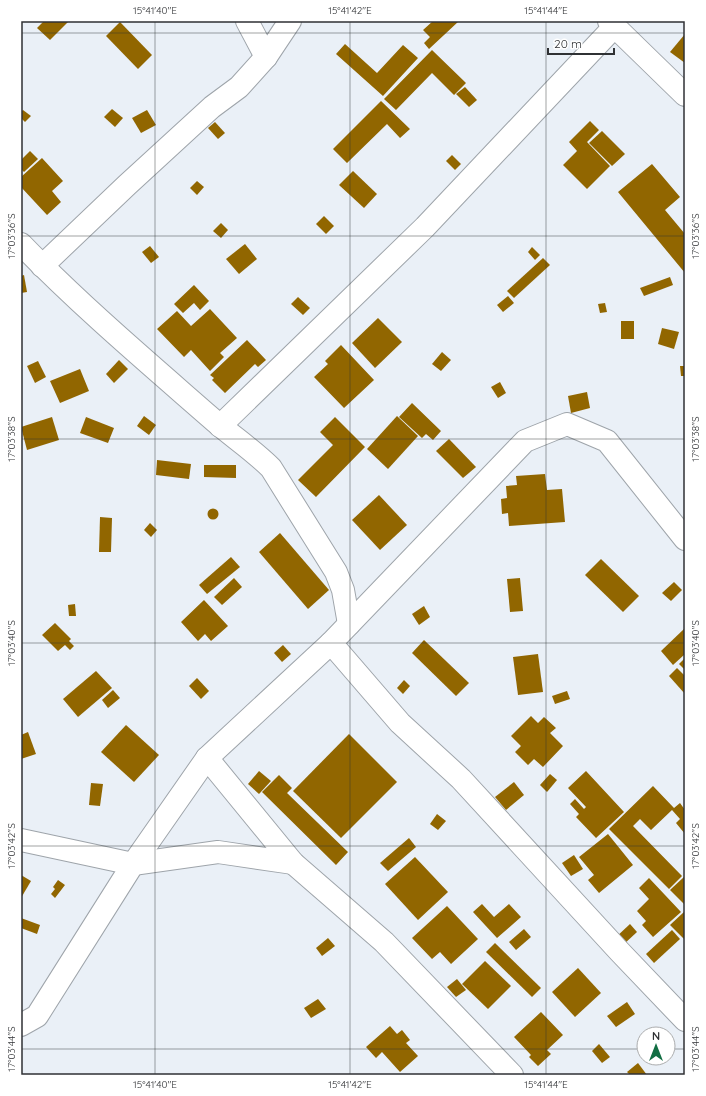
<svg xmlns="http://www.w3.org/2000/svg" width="706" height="1096" font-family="Quicksand,sans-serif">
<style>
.building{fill:#916600}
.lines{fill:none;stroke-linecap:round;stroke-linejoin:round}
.minor-casing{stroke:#9ea4aa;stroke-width:24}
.minor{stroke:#fff;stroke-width:22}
.ticks{fill:none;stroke:#2f3134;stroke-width:1;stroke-opacity:0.45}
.neatline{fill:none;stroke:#2f3134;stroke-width:1.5}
.ticks-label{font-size:10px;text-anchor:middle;fill:#2f3134}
</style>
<rect width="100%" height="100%" fill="#eaf0f7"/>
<g class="building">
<path d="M44 21H69L50 40 37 28Z"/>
<path d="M433 21H459L429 49 424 43 430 37 423 30Z"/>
<path d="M120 22 152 55 138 69 106 36Z"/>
<path d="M685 34V63L670 52Z"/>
<path d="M345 44 377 73 403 45 418 58 383 96 336 54Z"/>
<path d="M432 50 466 83 454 95 432 73 396 110 384 99Z"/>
<path d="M465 87 477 100 469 107 456 94Z"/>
<path d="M381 101 410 129 400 138 387 124 347 163 333 149Z"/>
<path d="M112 109 123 118 115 127 104 117Z"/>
<path d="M23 110 31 116 25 122 21 118V112Z"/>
<path d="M147 110 156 125 141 133 132 118Z"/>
<path d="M590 121 599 130 587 142 610 166 587 189 563 165 577 151 569 142Z"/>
<path d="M215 122 225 133 218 139 208 128Z"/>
<path d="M602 131 625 154 612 166 589 143Z"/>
<path d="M30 151 38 159 24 172 21 169V160Z"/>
<path d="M452 155 461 164 455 170 446 161Z"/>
<path d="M42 158 63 181 52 191 61 202 47 215 21 187V177Z"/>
<path d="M652 164 680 197 665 210 685 234V273L618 192Z"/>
<path d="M353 171 377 194 364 208 339 185Z"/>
<path d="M197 181 204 187 197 195 190 188Z"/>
<path d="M324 216 334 226 326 234 316 224Z"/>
<path d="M221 223 228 230 221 238 213 231Z"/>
<path d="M245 244 257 259 239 274 226 259Z"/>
<path d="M150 246 159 257 151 263 142 252Z"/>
<path d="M532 247 540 255 535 260 528 252Z"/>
<path d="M543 258 550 265 514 298 507 291Z"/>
<path d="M24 275 27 292 21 293V276Z"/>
<path d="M670 277 673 285 644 296 640 288Z"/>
<path d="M194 285 209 301 200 310 194 303 183 313 174 304Z"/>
<path d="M508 296 514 303 503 312 497 305Z"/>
<path d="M298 297 310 308 303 315 291 304Z"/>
<path d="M605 303 607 312 600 313 598 304Z"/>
<path d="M210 309 237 338 220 353 224 357 210 371 191 350 184 357 157 329 177 311 191 326Z"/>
<path d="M378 318 402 342 375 368 352 343Z"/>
<rect x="621" y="321" width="13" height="18"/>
<path d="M662 328 679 332 674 349 658 344Z"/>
<path d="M247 340 266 360 258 367 255 364 225 393 212 380 214 378 210 375Z"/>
<path d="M341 345 374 380 344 408 314 377 328 364 325 361Z"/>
<path d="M442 352 451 360 441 371 432 364Z"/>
<path d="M119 360 128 369 114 383 106 374Z"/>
<path d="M38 361 46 377 35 383 27 366Z"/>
<path d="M680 366H685V376H681Z"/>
<path d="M80 369 89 391 60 403 50 381Z"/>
<path d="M500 382 506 393 498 398 491 387Z"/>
<path d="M587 392 590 408 571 413 568 396Z"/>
<path d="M412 403 441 431 433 440 426 434 422 438 399 417Z"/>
<path d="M144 416 156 425 149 435 137 426Z"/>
<path d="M397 416 418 436 388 469 367 449Z"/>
<path d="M52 417 59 440 27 450 21 427Z"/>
<path d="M86 417 114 428 108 443 80 433Z"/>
<path d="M335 417 365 447 316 497 298 480 333 445 320 432Z"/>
<path d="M449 439 476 467 463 478 436 451Z"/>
<path d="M157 460 191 464 189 479 156 475Z"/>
<path d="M204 465H236V478L204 477Z"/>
<path d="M545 474 547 490 562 489 565 522 509 526 508 513 502 514 501 499 507 498 506 486 517 485 516 476Z"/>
<path d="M379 495 407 525 380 550 352 520Z"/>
<circle cx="213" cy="514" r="5.5"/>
<path d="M100 517 112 518 111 552H99Z"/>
<path d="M150 523 157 530 151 537 144 530Z"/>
<path d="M280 533 329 590 308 609 259 552Z"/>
<path d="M231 557 240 567 207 594 199 585Z"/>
<path d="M601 559 639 596 623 612 585 575Z"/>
<path d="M234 578 242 587 222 605 214 597Z"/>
<path d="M520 578 523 611 510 612 507 579Z"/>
<path d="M674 582 682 590 671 601 662 593Z"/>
<path d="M204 600 228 626 211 641 205 634 198 641 181 622Z"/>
<path d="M75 604 76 616H69L68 605Z"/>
<path d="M424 606 430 617 419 625 412 614Z"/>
<path d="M55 623 71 639 69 641 74 646 70 650 65 645 58 651 42 635Z"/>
<path d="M685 628V654L673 665 661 651Z"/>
<path d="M424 640 469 683 456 696 412 653Z"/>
<path d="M283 645 291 654 282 662 274 653Z"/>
<path d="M538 654 543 692 518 695 513 657Z"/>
<path d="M685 658V670L679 664Z"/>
<path d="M677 668 685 676V694L669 676Z"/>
<path d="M96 671 112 688 78 717 63 699Z"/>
<path d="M197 678 209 691 201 699 189 686Z"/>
<path d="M404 680 410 686 403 694 397 688Z"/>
<path d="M113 690 120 698 108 708 102 700Z"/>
<path d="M567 691 570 699 555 704 552 696Z"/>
<path d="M531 716 538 723 544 717 556 728 550 733 563 746 543 767 534 759 528 765 515 752 521 746 511 736Z"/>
<path d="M126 725 159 755 134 782 101 752Z"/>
<path d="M28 732 36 754 21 759V735Z"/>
<path d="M349 734 397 782 341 838 293 791Z"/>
<path d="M259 771 271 781 259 794 248 784Z"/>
<path d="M586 771 624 812 596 838 576 817 579 814 570 804 575 799 584 809 586 807 568 788Z"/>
<path d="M550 774 557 780 547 792 540 785Z"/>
<path d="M279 775 292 788 287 793 348 852 336 865 262 792Z"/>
<path d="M514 782 524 795 506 810 495 797Z"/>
<path d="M91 783 103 784 100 806 89 805Z"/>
<path d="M653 786 674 808 680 803 685 810V834L676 823 680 819 672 810 651 830 640 819 633 826 682 876 669 889 609 829Z"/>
<path d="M437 814 446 821 438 830 430 824Z"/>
<path d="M608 834 633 865 599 893 588 880 594 875 579 857Z"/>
<path d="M409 838 416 847 388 871 380 863Z"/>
<path d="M574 855 583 869 571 876 562 863Z"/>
<path d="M415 857 448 892 418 920 385 884Z"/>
<path d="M21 875 31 881 21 898Z"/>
<path d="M685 876V905L670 890Z"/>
<path d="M649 878 681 912 653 937 642 925 646 921 637 911 649 899 639 888Z"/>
<path d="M58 880 65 885 55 898 51 894 55 889 53 887Z"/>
<path d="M482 904 494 917 509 904 521 917 497 938 473 912Z"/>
<path d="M447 906 478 939 451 964 440 952 432 959 412 938Z"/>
<path d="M685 911V940L670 925Z"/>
<path d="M21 918 40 925 37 934 21 928Z"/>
<path d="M630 924 637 932 623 945 615 938Z"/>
<path d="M524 929 531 937 516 950 509 942Z"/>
<path d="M672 930 680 939 654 963 646 954Z"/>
<path d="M328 938 335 946 322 956 316 948Z"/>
<path d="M495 943 541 988 532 997 486 952Z"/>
<path d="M485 961 511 986 488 1009 462 984Z"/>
<path d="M578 968 601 993 575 1017 552 992Z"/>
<path d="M457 979 466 990 456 997 447 987Z"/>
<path d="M318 999 326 1009 311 1018 304 1008Z"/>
<path d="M627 1002 635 1014 616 1027 607 1016Z"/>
<path d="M541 1012 563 1035 547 1050 551 1054 538 1066 529 1057 531 1055 514 1037Z"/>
<path d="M390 1026 397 1034 402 1030 410 1040 406 1043 418 1056 400 1072 382 1052 376 1058 366 1047Z"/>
<path d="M599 1044 610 1057 602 1063 592 1051Z"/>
<path d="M638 1063 647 1075H630L627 1072Z"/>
</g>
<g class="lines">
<defs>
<g id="minor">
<path d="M247 21 266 57"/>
<path d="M609 21 685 95"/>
<path d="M21 244C80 305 146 361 210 417 230 435 252 449 271 468L336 572 343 590 349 624"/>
<path d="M42 266 127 185 212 107 239 87 266 57 290 21"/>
<path d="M220 426 425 227 614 27"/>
<path d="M331 643 400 723 461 779 620 952 685 1020"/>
<path d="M207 758 293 863 384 942 512 1075"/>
<path d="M21 840 133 864 218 852 293 863"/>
<path d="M21 1025 37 1016 133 864 207 758 331 643 525 441 567 424 607 441 685 539"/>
</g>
</defs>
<use href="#minor" class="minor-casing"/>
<use href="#minor" class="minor"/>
</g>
<path class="ticks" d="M155 21V1075M350 21V1075M546 21V1075M21 33H685M21 236H685M21 439H685M21 643H685M21 846H685M21 1049H644M668 1049H685"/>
<rect width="706" height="1096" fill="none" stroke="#ffffff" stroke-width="44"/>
<g transform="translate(656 1046)"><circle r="19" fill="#ffffff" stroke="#acadae"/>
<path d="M0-3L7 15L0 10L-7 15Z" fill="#126e43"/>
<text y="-6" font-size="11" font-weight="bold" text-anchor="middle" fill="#2f3134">N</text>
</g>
<path d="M548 48v6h66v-6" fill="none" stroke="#2f3134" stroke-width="2"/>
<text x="554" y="48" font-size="12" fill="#2f3134" stroke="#ffffff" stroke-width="3" paint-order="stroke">20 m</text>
<rect x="22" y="22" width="662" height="1052" class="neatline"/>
<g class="ticks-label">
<text x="155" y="14">15°41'40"E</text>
<text x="350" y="14">15°41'42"E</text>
<text x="546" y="14">15°41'44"E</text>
<text transform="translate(11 236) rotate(-90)" y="4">17°03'36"S</text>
<text transform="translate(695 236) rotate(-90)" y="4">17°03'36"S</text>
<text transform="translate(11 439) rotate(-90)" y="4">17°03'38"S</text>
<text transform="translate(695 439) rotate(-90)" y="4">17°03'38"S</text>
<text transform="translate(11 643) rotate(-90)" y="4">17°03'40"S</text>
<text transform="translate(695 643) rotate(-90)" y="4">17°03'40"S</text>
<text transform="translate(11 846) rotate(-90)" y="4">17°03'42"S</text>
<text transform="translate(695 846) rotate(-90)" y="4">17°03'42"S</text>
<text transform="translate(11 1049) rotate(-90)" y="4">17°03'44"S</text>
<text transform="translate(695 1049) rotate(-90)" y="4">17°03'44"S</text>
<text x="155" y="1088">15°41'40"E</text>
<text x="350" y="1088">15°41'42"E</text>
<text x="546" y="1088">15°41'44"E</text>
</g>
</svg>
